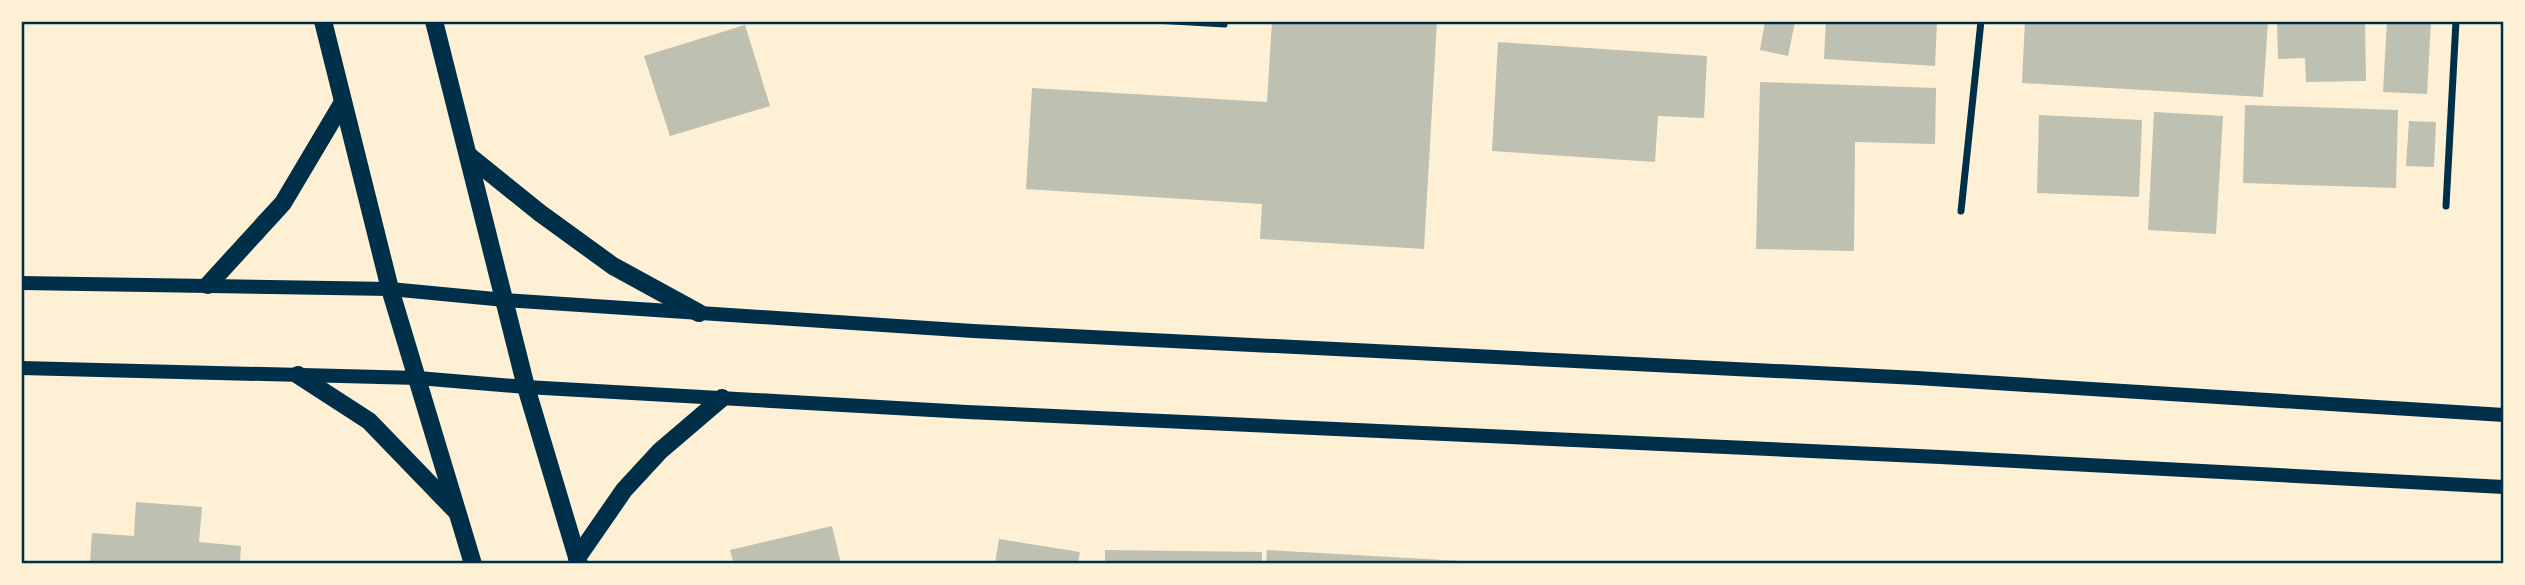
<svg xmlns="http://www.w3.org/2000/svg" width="2525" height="585" font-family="'Exo 2',sans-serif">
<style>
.building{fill:#bec0b2}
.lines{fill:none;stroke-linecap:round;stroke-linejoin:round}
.service{stroke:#003049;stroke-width:5}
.minor{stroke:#003049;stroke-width:7}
.secondary{stroke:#003049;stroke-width:14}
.primary{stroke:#003049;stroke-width:18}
.neatline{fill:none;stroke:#003049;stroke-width:2.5}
</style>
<rect width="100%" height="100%" fill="#fdf0d5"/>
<g class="building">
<path d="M1272 21H1437L1424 249 1260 239 1262 204 1026 189 1032 88 1267 102Z"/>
<path d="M1765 21 1795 22 1788 56 1760 50Z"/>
<path d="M1826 21H1937L1935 66 1824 59Z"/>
<path d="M2025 21H2268L2263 97 2022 83Z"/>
<path d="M2277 21H2365L2366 81 2306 82 2305 58 2278 59Z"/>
<path d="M2387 21H2431L2427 94 2383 92Z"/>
<path d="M745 25 770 106 670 136 644 56Z"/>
<path d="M1498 42 1707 56 1704 118 1658 116 1655 162 1492 151Z"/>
<path d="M1760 82 1936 88 1935 144 1855 142 1854 251 1756 249Z"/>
<path d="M2245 105 2398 110 2396 188 2243 183Z"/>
<path d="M2154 112 2223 116 2216 234 2148 230Z"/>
<path d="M2039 115 2142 120 2139 197 2037 193Z"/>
<path d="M2409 121 2436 122 2434 167 2406 166Z"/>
<path d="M136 502 202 507 199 542 241 546 240 564H90L92 533 134 536Z"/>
<path d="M832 526 841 564H734L730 550Z"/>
<path d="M999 539 1080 552 1078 564H995Z"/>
<path d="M1105 550 1262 552V564H1105Z"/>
<path d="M1267 550 1462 561V564H1266Z"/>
</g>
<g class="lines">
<path class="service" d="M1155 21 1225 25"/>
<g class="minor">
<path d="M2446 206 2456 21"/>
<path d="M1961 211 1981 21"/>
</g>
<g class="secondary">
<path d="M21 283 390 289 505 300 973 331 1917 378 2504 415"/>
<path d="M21 368 418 378 526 387 967 412 1940 457 2504 487"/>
</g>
<g class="primary">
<path d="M323 21 390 289 473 564"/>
<path d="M434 21 526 387 579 564"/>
<path d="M468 155 540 213 613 266 699 313"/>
<path d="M208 285 283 203 343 102"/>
<path d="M298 375 369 421 456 511"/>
<path d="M577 558 624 490 660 451 722 398"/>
</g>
</g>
<rect width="2525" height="585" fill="none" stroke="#fdf0d5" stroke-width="46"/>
<rect x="23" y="23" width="2479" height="539" class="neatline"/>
</svg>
